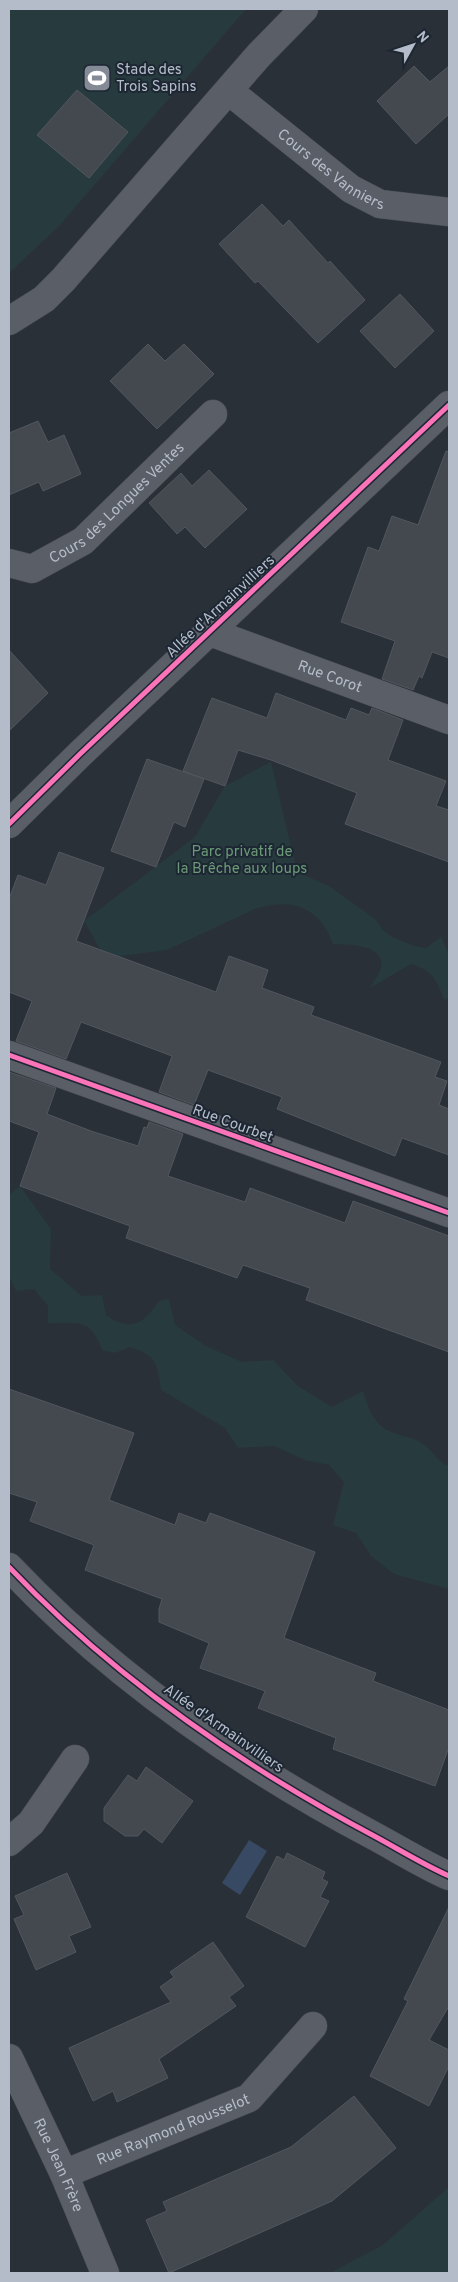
<svg xmlns="http://www.w3.org/2000/svg" width="458" height="2282" font-family="Overpass,sans-serif">
<style>
.green{fill:#273a3e}
.water{fill:#384963}
.building{fill:#444950;stroke:#52575f}
.lines{fill:none;stroke-linecap:round;stroke-linejoin:round}
.minor-casing{stroke:#484c53;stroke-width:29}
.minor{stroke:#5a5e66;stroke-width:28}
.cycleway-casing{stroke:#1d2633;stroke-width:8}
.cycleway{stroke:#fb73b8;stroke-width:5}
.labels{text-anchor:middle;stroke-width:4;stroke-linejoin:round;paint-order:stroke}
.poi-label{font-size:15px;fill:#b4bcc9;stroke:#1d2633;text-anchor:start}
.street-label{font-size:15px;fill:#b4bcc9;stroke:#1d2633}
.park-label{font-size:15px;fill:#6b9a76;stroke:#1d2633}
</style>
<rect width="100%" height="100%" fill="#2a3038"/>
<g class="green">
<path d="M9 9H246L59 226 9 273Z"/>
<path d="M271 762 297 872 329 886 375 919 382 929 392 937 414 946 426 948 441 937 449 955V999L444 1000C436 978 433 971 411 964L370 988C373 982 380 974 381 967 385 944 348 945 333 944 320 907 292 897 255 909L167 950 105 958 84 921 195 837 225 786Z"/>
<path d="M20 1186 51 1229 50 1269 82 1296 102 1295 106 1315C131 1332 143 1325 159 1301L169 1299 175 1325 206 1346 242 1362 273 1360 298 1386 332 1407 363 1391C369 1410 374 1426 394 1433 404 1437 414 1437 423 1444 434 1451 436 1462 449 1466V1589L394 1574 371 1556 356 1533 333 1525 344 1482 329 1465 305 1460 274 1446 238 1448 225 1428 161 1390C157 1363 158 1356 130 1347L115 1353 102 1350C91 1318 78 1323 48 1323V1306L34 1289 16 1291 9 1276V1195Z"/>
<path d="M449 2187V2273H330L383 2245Z"/>
</g>
<path class="water" d="M249 1840 267 1851 240 1895 222 1883Z"/>
<g class="building">
<path d="M414 66 430 82 449 66V114L416 144 377 101Z"/>
<path d="M77 90 128 132 89 178 37 135Z"/>
<path d="M262 204 283 226 289 220 328 263 330 261 365 300 318 343 258 281 255 283 219 244Z"/>
<path d="M400 294 434 331 395 368 360 331Z"/>
<path d="M148 344 165 361 184 344 214 374 157 429 110 381Z"/>
<path d="M38 421 48 442 64 435 81 474 43 491 39 482 9 495V433Z"/>
<path d="M446 451 449 452V658L432 652 422 678 419 676 413 690 382 679 395 641 341 622 368 547 379 551 392 516 418 525Z"/>
<path d="M209 470 247 509 205 548 185 527 177 534 149 503 181 473 192 486Z"/>
<path d="M9 650 48 693 9 731Z"/>
<path d="M276 693 346 720 351 708 369 715 372 708 403 720 388 760 446 781 436 806 449 810V862L345 824 357 793 271 760 238 750 225 786 183 771 212 698 267 718Z"/>
<path d="M147 759 204 779 185 827 174 822 156 867 111 851Z"/>
<path d="M59 852 104 868 76 941 216 992 229 956 268 970 262 988 314 1007 311 1015 441 1062 435 1077 447 1081 439 1105 449 1109V1155L402 1138 395 1156 277 1109 282 1097 208 1070 194 1105 159 1092 172 1056 81 1022 66 1059 16 1041 32 1001 9 992V899L18 875 46 885Z"/>
<path d="M9 1072 56 1088 47 1114 91 1131 138 1146 144 1127 147 1128 149 1122 183 1134 168 1176 245 1202 250 1188 345 1223 353 1201 449 1236V1352L306 1300 310 1288 243 1265 237 1278 126 1238 130 1226 20 1186 39 1132 9 1121Z"/>
<path d="M9 1389 134 1433 109 1500 175 1525 179 1513 206 1523 210 1513 315 1552 284 1638 376 1673 373 1681 449 1710V1747L435 1786 333 1749 336 1738 258 1708 265 1691 200 1668 209 1643 159 1622V1609L162 1599 85 1570 94 1545 30 1521 37 1502 9 1493Z"/>
<path d="M146 1767 193 1801 162 1843 144 1829 138 1836H125L104 1821V1808L128 1775 137 1781Z"/>
<path d="M287 1853 325 1872 322 1879 328 1882 320 1897 329 1901 305 1947 246 1917 277 1856 284 1860Z"/>
<path d="M67 1873 91 1927 69 1936 76 1952 36 1970 14 1919 24 1915 15 1896Z"/>
<path d="M449 1907V2006L429 2040 449 2050V2066L429 2106 370 2076 408 2001 404 1999Z"/>
<path d="M213 1942 244 1986 229 1997 236 2006 159 2059 168 2078 117 2102 113 2091 93 2101 69 2048 171 2002 160 1987 174 1977 170 1972Z"/>
<path d="M354 2096 396 2148 332 2201 169 2273 146 2220 167 2211 163 2202 291 2147Z"/>
</g>
<g class="lines">
<defs>
<g id="minor">
<path id="s1" d="M229 91 351 189 380 204 449 212"/>
<path d="M9 321 44 299 63 280 259 55 304 9"/>
<path id="s2" d="M9 563 32 569 83 541 213 414"/>
<path id="s3" d="M210 632 449 720"/>
<path d="M9 824 80 754 449 405"/>
<path d="M9 1055 449 1213"/>
<path d="M9 1567C113 1677 242 1766 376 1837 400 1850 424 1865 449 1876"/>
<path d="M9 1842 31 1823 75 1759"/>
<path id="s4" d="M9 2058 64 2174 105 2273"/>
<path id="s5" d="M64 2174 249 2098 313 2026"/>
</g>
</defs>
<use href="#minor" class="minor-casing"/>
<use href="#minor" class="minor"/>
<defs>
<g id="cycleway">
<path d="M9 824 80 754 449 405"/>
<path d="M9 1055 449 1213"/>
<path d="M9 1567C113 1677 242 1766 376 1837 400 1850 424 1865 449 1876"/>
</g>
</defs>
<use href="#cycleway" class="cycleway-casing"/>
<use href="#cycleway" class="cycleway"/>
</g>
<defs>
<symbol id="stadium-square" viewBox="-11 -11 22 22"><rect x="-9" y="-9" width="18" height="18" rx="4" fill="#848b96" stroke="#1d2633"/><path d="M0-5a6.5 5 0 1 0 0 10a6.5 5 0 1 0 0-10ZM-3.5-1.8h7v3.6h-7Z" fill="#fff"/></symbol>
</defs>
<g fill-rule="evenodd">
<use href="#stadium-square" x="81" y="62" width="32" height="32"/>
</g>
<g class="labels">
<g class="poi-label">
<text x="116" y="74">Stade des<tspan x="116" dy="17">Trois Sapins</tspan></text>
</g>
<g class="street-label">
<text dy="5" stroke="none"><textPath href="#s1" startOffset="129">Cours des Vanniers</textPath></text>
<text dy="5" stroke="none"><textPath href="#s2" startOffset="132">Cours des Longues Ventes</textPath></text>
<text transform="translate(220 606) rotate(-43)" y="5">Allée d'Armainvilliers</text>
<text dy="5" stroke="none"><textPath href="#s3" startOffset="128">Rue Corot</textPath></text>
<text transform="translate(233 1123) rotate(20)" y="5">Rue Courbet</text>
<text transform="translate(224 1728) rotate(35)" y="5">Allée d'Armainvilliers</text>
<text dy="5" stroke="none"><textPath href="#s5" startOffset="118">Rue Raymond Rousselot</textPath></text>
<text dy="5" stroke="none"><textPath href="#s4" startOffset="118">Rue Jean Frère</textPath></text>
</g>
<g class="park-label">
<text x="242" y="856">Parc privatif de<tspan x="242" dy="17">la Brêche aux loups</tspan></text>
</g>
</g>
<rect width="458" height="2282" fill="none" stroke="#b4bcc9" stroke-width="20"/>
<g transform="translate(413 45) rotate(50)" stroke="#1d2633" stroke-width="4" paint-order="stroke">
<path d="M0-4L9 19L0 12L-9 19Z" fill="#b4bcc9"/>
<text y="-8" font-size="14" font-weight="bold" text-anchor="middle" fill="#b4bcc9">N</text>
</g>
</svg>
